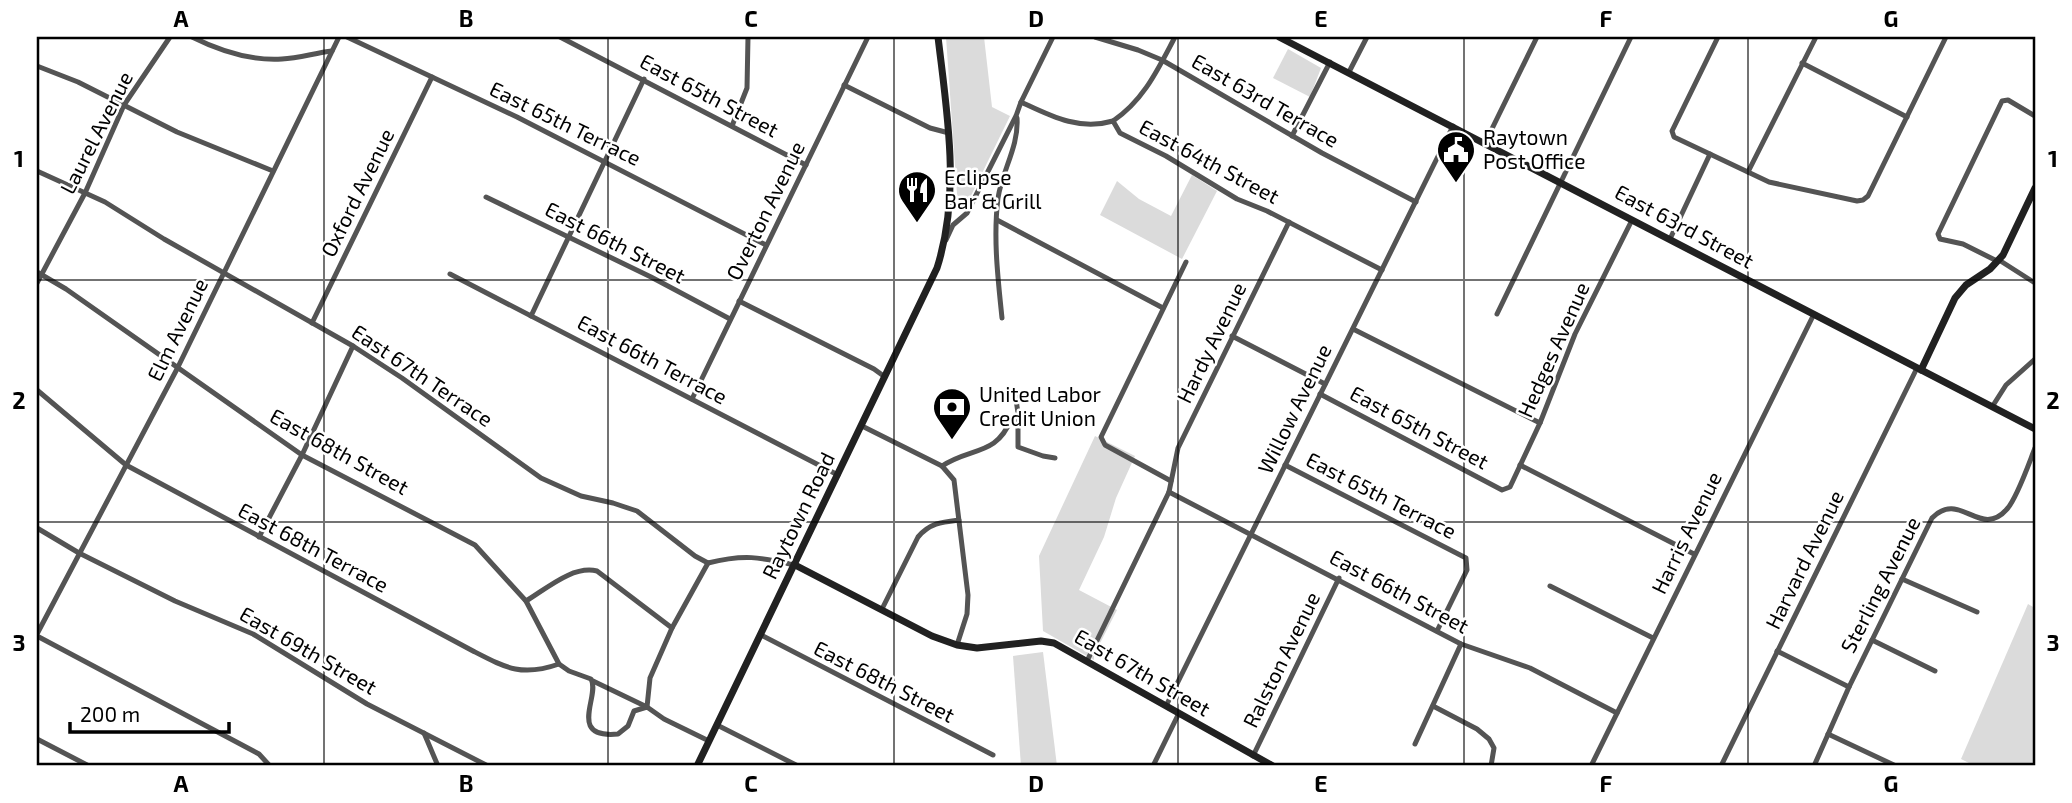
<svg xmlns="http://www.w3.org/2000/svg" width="2072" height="803" font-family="'Exo 2',sans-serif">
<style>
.green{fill:#dbdbdb}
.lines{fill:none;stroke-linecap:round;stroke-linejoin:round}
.street{stroke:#545454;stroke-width:5}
.secondary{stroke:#212121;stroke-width:7}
.grid{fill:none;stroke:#000;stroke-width:2;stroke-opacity:0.55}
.labels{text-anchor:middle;stroke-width:5;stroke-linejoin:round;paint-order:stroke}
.street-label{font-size:21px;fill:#000;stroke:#fff}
.poi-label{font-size:21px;fill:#000;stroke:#fff;text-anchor:start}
.neatline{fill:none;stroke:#000;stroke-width:2.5}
.grid-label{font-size:23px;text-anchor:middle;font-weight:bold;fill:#000}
</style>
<rect width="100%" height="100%" fill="#fff"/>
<g class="green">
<path d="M946 37H984L992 107 1010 116 965 208H958Z"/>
<path d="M1288 49 1321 68 1310 97 1273 78Z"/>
<path d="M1192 175 1217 191 1182 259 1100 215 1117 181 1139 199 1171 216Z"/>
<path d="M1095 436 1135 456 1116 498 1104 537 1079 590 1117 610 1094 655V660L1043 631 1039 556Z"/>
<path d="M2028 604 2035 608V766H1975L1961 759Z"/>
<path d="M1043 652 1057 766H1021L1013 656Z"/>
</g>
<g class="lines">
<g class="street">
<path d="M192 37C220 51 251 61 282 59 299 58 315 53 332 51"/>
<path d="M347 37 517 117 766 245"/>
<path d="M560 37 806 165"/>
<path d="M1095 37 1138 50 1162 60 1322 153 1416 202"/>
<path d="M1718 37 1672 131 1674 137 1769 182 1857 201 1863 200 1868 196 1946 37"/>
<path d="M1802 63 1907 117"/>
<path d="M37 66 78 82 177 132 273 171"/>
<path d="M1349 72 1367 37"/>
<path d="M844 85 930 128 949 133"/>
<path d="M1021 102C1051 116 1079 131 1113 121L1120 133 1166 156 1237 199 1267 211 1382 270"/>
<path d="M1113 121C1144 100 1158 69 1175 37"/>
<path d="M732 126 747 88 748 37"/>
<path d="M1292 136 1330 62"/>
<path d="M1485 143 1537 37"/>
<path d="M37 171 105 202 164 239 353 346 402 378 541 478 581 496 613 503 637 511 695 556 708 563C744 554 759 557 795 565"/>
<path d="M1748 172 1816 37"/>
<path d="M486 197 651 277 730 319"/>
<path d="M997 220 1163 308"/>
<path d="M1670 239 1710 154"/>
<path d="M946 240 953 225 967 213 1016 116 1021 102 1053 37"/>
<path d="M1999 260 2035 283"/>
<path d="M1997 261 1963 244 1940 239 1938 234 2002 101 2008 100 2035 116"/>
<path d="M37 272 66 289 302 455 475 545 526 601 559 664"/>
<path d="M450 274 838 475"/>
<path d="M37 283 85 193 124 105 170 37"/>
<path d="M739 301 874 369 885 377"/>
<path d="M1497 314 1631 37"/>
<path d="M531 316 644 79"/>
<path d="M1002 318C998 279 993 238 998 198 1002 171 1019 146 1017 118"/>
<path d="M312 323 432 77"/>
<path d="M1353 329 1540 423"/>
<path d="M1232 336 1325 384"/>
<path d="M37 390 126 465 473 651C506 668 522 677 559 664L569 671 591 679C601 695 566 739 618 734L628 726 634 711 647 707 664 719 709 741"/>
<path d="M1015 393 1018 413V447L1043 456 1055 458"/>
<path d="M1320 394 1502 490 1510 487 1540 423 1575 334 1632 220"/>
<path d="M692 399 868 37"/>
<path d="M1992 407 2006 385 2035 359"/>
<path d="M862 426 942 466 954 480 968 595 967 614 957 645"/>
<path d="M1285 465 1466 558 1467 570 1437 631"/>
<path d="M1520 465 1694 554"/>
<path d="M942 466C970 447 997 456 1011 419"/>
<path d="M1171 481 1105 445 1101 437 1186 262"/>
<path d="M1169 492 1461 644 1530 668 1617 713"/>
<path d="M37 528 79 553 175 601 253 634 367 704 488 766"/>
<path d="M259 537 302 455 353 346"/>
<path d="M1902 579 1977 612"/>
<path d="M1550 586 1653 638"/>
<path d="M526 601C546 589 573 565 597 571L672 628"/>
<path d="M882 609 918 537C930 523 942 522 959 520"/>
<path d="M37 634 177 369 339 37"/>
<path d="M761 635 993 755"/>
<path d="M37 636 259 754 270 766"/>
<path d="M1872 640 1935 671"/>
<path d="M1777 651 1849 687"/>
<path d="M1087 661 1169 492 1178 448 1289 222"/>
<path d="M593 681 647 707 650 678 672 628 708 563"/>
<path d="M1166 706 1453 126"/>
<path d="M1433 706 1477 729 1489 739 1494 748 1491 766"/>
<path d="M717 725 798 766"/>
<path d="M424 733 438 766"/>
<path d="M1828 734 1896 766"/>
<path d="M37 739 89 766"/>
<path d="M1415 744 1461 644"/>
<path d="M1253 756 1339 578"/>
<path d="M1153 766 1179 713"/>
<path d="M1591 766 1814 314"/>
<path d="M1721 766 1917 368"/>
<path d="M1814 766 1849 687 1932 518C1960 489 1980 540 2007 509 2017 498 2029 463 2035 448"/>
</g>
<g class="secondary">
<path d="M1279 37 2035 429"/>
<path d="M1921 370 1955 298 1966 285 1990 269 2003 255 2035 188"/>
<path d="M795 565 932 636 957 645 977 648 1041 641 1054 643 1273 766"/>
<path d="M697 766 937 268C961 193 947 113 938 37"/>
</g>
</g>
<path class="grid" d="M324 37V766M608 37V766M894 37V766M1178 37V766M1464 37V766M1748 37V766M37 280H2035M37 522H2035"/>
<defs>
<symbol id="civic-pin" viewBox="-11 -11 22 30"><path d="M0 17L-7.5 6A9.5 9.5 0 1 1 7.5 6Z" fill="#000" stroke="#fff"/><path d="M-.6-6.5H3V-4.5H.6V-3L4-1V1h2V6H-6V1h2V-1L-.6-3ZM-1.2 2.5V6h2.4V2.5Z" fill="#fff"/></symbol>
<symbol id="restaurant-pin" viewBox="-11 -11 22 30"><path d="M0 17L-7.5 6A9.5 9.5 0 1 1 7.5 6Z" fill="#000" stroke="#fff"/><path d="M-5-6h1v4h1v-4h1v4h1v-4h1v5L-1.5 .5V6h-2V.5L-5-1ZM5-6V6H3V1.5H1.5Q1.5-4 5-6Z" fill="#fff"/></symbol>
<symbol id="bank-pin" viewBox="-11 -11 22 30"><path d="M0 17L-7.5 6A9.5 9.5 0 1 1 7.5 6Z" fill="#000" stroke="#fff"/><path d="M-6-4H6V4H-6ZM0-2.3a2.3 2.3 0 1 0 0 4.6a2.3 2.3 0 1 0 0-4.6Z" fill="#fff"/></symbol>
</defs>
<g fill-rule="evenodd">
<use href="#civic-pin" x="1434" y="128" width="44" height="60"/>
<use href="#restaurant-pin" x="895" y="168" width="44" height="60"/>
<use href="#bank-pin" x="930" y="385" width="44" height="60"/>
</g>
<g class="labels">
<g class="street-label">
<text transform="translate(709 96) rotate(28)" y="7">East 65th Street</text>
<text transform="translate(1265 101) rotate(30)" y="7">East 63rd Terrace</text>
<text transform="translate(565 124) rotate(26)" y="7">East 65th Terrace</text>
<text transform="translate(97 133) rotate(-63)" y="7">Laurel Avenue</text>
<text transform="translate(1209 162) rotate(28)" y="7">East 64th Street</text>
<text transform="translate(358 193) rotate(-64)" y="7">Oxford Avenue</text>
<text transform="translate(766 211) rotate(-64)" y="7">Overton Avenue</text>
<text transform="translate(1684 227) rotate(28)" y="7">East 63rd Street</text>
<text transform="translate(615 243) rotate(27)" y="7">East 66th Street</text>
<text transform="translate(178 330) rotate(-64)" y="7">Elm Avenue</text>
<text transform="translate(1212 343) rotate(-64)" y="7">Hardy Avenue</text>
<text transform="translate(1554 350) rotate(-66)" y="7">Hedges Avenue</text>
<text transform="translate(652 360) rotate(28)" y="7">East 66th Terrace</text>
<text transform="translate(422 376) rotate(34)" y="7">East 67th Terrace</text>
<text transform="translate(1295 409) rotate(-64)" y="7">Willow Avenue</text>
<text transform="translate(1419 428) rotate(28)" y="7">East 65th Street</text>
<text transform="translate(339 452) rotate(29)" y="7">East 68th Street</text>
<text transform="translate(1381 496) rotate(27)" y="7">East 65th Terrace</text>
<text transform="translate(799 516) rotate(-64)" y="7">Raytown Road</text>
<text transform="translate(1687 533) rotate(-64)" y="7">Harris Avenue</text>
<text transform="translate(313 548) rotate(28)" y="7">East 68th Terrace</text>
<text transform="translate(1805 560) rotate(-64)" y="7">Harvard Avenue</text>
<text transform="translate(1881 585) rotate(-63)" y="7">Sterling Avenue</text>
<text transform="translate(1399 592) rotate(28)" y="7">East 66th Street</text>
<text transform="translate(308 651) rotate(30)" y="7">East 69th Street</text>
<text transform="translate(1282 660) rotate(-64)" y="7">Ralston Avenue</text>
<text transform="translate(1142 673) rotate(30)" y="7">East 67th Street</text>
<text transform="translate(884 682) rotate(27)" y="7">East 68th Street</text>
</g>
<g class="poi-label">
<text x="1483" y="145">Raytown<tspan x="1483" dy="24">Post Office</tspan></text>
<text x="944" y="185">Eclipse<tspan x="944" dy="24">Bar &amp; Grill</tspan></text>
<text x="979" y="402">United Labor<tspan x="979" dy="24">Credit Union</tspan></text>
</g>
</g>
<rect width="2072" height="803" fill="none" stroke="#ffffff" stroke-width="77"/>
<path d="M70 722v10h159v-10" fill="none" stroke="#000000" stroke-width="3.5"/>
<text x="80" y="722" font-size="21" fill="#000000" stroke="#ffffff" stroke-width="5" paint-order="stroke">200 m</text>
<rect x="38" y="38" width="1996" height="726" class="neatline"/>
<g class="grid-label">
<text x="181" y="27">A</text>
<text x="466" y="27">B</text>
<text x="751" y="27">C</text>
<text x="1036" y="27">D</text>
<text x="1321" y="27">E</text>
<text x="1606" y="27">F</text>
<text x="1891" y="27">G</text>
<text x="19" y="167">1</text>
<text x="2053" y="167">1</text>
<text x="19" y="409">2</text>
<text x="2053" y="409">2</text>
<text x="19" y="651">3</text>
<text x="2053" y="651">3</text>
<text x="181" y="792">A</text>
<text x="466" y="792">B</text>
<text x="751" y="792">C</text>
<text x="1036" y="792">D</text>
<text x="1321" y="792">E</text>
<text x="1606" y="792">F</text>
<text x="1891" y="792">G</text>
</g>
</svg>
